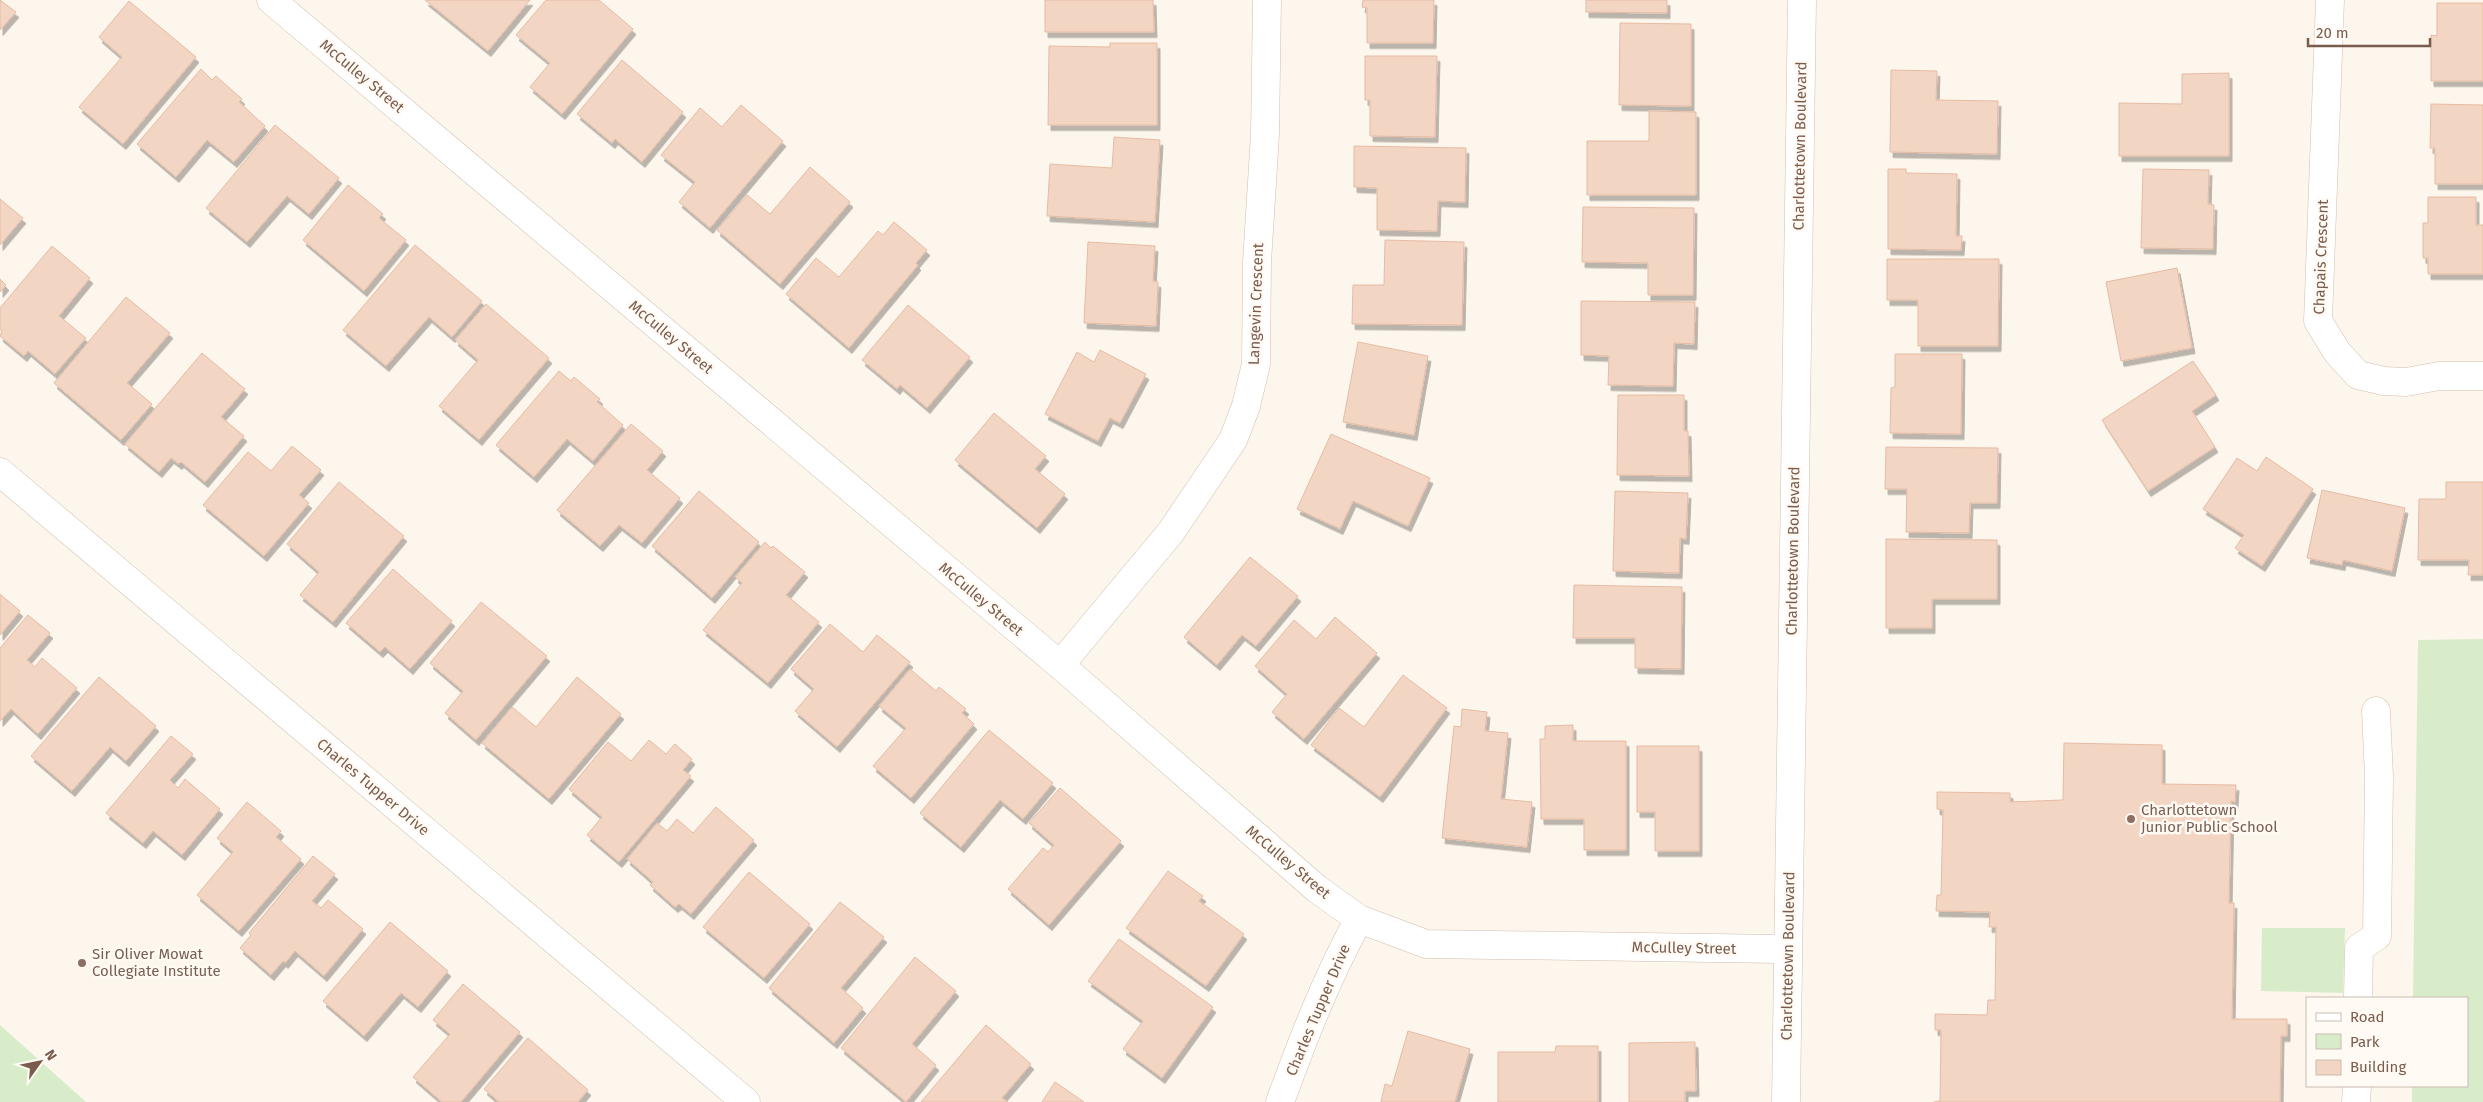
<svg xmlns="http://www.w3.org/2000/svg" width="2483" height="1102" font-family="'Fira Sans',sans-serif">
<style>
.green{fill:#d8ecc9}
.building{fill:#f3d5c3;stroke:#e6bba3;filter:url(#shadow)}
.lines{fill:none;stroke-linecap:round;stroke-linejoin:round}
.minor-casing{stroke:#d1beb0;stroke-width:29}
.minor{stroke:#fff;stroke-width:28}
.education-dot{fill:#8d6e63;stroke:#fffaf3;stroke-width:2}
.labels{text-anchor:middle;stroke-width:5;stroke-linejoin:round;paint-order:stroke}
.street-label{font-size:15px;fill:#7a5c4d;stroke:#fffaf3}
.education-label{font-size:15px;fill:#785e54;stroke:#fffaf3;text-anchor:start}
</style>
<defs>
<filter id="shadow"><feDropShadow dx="3" dy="5.5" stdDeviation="0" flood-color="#0004"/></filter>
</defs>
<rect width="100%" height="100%" fill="#fdf6ec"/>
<g class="green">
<path d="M2483 639V1102H2412V1086H2467V998H2413L2418 640Z"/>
<path d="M2262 928H2345L2343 993 2261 991Z"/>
<path d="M0 1025 86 1102H0Z"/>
</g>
<g class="building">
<path d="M0 0 16 12 0 30Z"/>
<path d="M425 0H530L488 51Z"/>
<path d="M546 0H599L633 29 562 114 530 87 550 63 516 35Z"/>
<path d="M1045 0H1153L1154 32H1045Z"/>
<path d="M1363 0H1434L1433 43H1367V8L1362 7Z"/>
<path d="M1586 0H1667V13L1586 12Z"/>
<path d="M129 1 196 57 123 144 79 107 122 57 99 37Z"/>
<path d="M2437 3H2483V81H2431V35L2437 36Z"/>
<path d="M1620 23 1691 24V106L1619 105Z"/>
<path d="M1110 43H1157V125H1048L1049 46 1110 47Z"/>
<path d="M1365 56H1437L1435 137 1370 136V100H1365Z"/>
<path d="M622 60 683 112 642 162 615 139 612 143 577 114Z"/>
<path d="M201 69 212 80 216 76 242 99 239 102 265 126 234 162 207 140 176 177 137 144Z"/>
<path d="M1891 70 1937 71 1936 100 1998 101 1997 154 1890 152Z"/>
<path d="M2229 73V156H2119V103L2182 104V74Z"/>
<path d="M2431 104 2483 105V184H2435V148H2430Z"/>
<path d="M741 105 783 141 710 228 679 202 695 182 661 155 700 108 722 127Z"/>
<path d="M1649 111 1696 112V195H1587V141H1649Z"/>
<path d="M275 125 339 178 309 214 287 196 247 242 206 208Z"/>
<path d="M1114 137 1160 140 1155 222 1047 216 1050 164 1112 168Z"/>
<path d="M1354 146 1466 148 1465 202 1438 201 1437 231 1377 230V188L1354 187Z"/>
<path d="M810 167 850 202 780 284 717 230 747 195 770 214Z"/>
<path d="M1888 169H1906V173L1957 174 1956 236H1962L1961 250 1888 249Z"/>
<path d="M2143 169 2209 170 2208 204 2214 205 2213 249 2141 248Z"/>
<path d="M348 185 383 214 379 218 406 240 364 291 303 240Z"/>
<path d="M2428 197H2476V225H2483V274H2428V258H2423V223H2428Z"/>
<path d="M0 199 23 218 0 245Z"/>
<path d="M1583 207 1694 208 1693 295H1648V263L1582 262Z"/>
<path d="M894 222 927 250 916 263 918 265 849 348 786 294 816 258 839 277 878 231 883 235Z"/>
<path d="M1385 240 1464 242 1462 325 1352 324 1353 285H1384Z"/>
<path d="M1088 242 1155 246 1153 281 1158 282 1156 326 1084 323Z"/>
<path d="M415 245 482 301 452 337 429 317 386 366 343 330Z"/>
<path d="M52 246 90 278 59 316 86 338 55 374 28 351 24 356 0 336 2 331 0 329V308Z"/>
<path d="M1887 259H1999L1998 346H1918V300H1887Z"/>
<path d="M2177 268 2192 348 2121 361 2106 282Z"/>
<path d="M0 279 6 285 0 292Z"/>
<path d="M126 297 170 333 127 383 152 404 121 440 54 383Z"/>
<path d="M1581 301 1695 302 1694 344 1674 343 1673 386 1608 385 1609 356 1581 355Z"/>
<path d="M486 304 549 358 479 440 439 406 478 360 455 340Z"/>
<path d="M908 305 970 357 927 408 900 385 897 389 862 360Z"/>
<path d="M1358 342 1428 356 1414 435 1343 422Z"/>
<path d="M1100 350 1146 374 1120 423 1110 418 1098 441 1045 414 1077 352 1094 362Z"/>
<path d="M202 353 245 389 221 417 244 436 205 482 181 462 179 464 171 458 159 472 125 444Z"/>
<path d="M1895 354H1962L1961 434 1890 433 1891 388 1895 387Z"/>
<path d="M2193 361 2216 395 2192 411 2215 447 2148 491 2102 420Z"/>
<path d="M559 371 571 381 574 377 600 399 597 402 623 425 593 461 567 439 534 477 496 445Z"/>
<path d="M1618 395H1684V431H1688L1689 476 1617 475Z"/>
<path d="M994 413 1046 456 1035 469 1065 494 1037 528 955 460Z"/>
<path d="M631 424 663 451 647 470 680 498 642 543 619 525 600 546 557 510Z"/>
<path d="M1331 434 1430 478 1408 526 1353 501 1340 529 1297 509Z"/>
<path d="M292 446 321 470 299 495 309 503 264 556 203 505 248 452 271 471Z"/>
<path d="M1886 447 1998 448 1997 503H1970L1969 533 1906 532 1907 489H1885Z"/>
<path d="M2266 457 2313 489 2262 566 2235 548 2244 535 2203 509 2237 458 2257 471Z"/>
<path d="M339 482 404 536 333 622 300 595 319 572 287 544Z"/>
<path d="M2446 482H2483V575H2468L2469 560H2418L2419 499H2446Z"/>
<path d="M2322 490 2405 508 2392 571 2343 560 2342 565 2307 558Z"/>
<path d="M699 491 759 542 712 598 652 546Z"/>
<path d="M1615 491 1688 493 1686 539 1680 538 1679 573 1613 571Z"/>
<path d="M1886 539 1997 540V599H1932V628H1886Z"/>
<path d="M765 542 771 548 773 546 805 572 786 595 819 622 768 683 703 630 742 583 735 577Z"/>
<path d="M1250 557 1298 596 1256 646 1242 635 1217 665 1184 637Z"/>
<path d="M393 569 452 621 410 669 385 647 380 652 346 623Z"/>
<path d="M1574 585 1682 587 1681 669 1635 668V638H1573Z"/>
<path d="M0 594 20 611 0 635Z"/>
<path d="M481 602 547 656 476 740 445 713 463 691 430 663Z"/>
<path d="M28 615 50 633 27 660 35 667 42 658 77 688 38 734 11 709 0 721V648Z"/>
<path d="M1335 617 1377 653 1304 739 1272 712 1287 694 1255 666 1294 620 1316 639Z"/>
<path d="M830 624 863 652 877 635 910 662 837 747 795 711 814 689 791 669Z"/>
<path d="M910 669 936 691 939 687 966 709 962 713 974 724 911 798 873 766 906 728 879 706Z"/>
<path d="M1403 675 1447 708 1380 797 1311 745 1339 708 1364 727Z"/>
<path d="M99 677 156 726 126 761 110 747 72 791 31 756Z"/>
<path d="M577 677 621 714 549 799 482 743 512 707 536 727Z"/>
<path d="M1462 709 1487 712 1485 731 1508 733 1501 799 1532 802 1527 847 1442 838 1454 726 1461 727Z"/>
<path d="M1573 725V741H1626V850H1584V819H1541L1540 739H1545V726Z"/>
<path d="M989 730 1053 783 1023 819 1000 800 961 847 920 813Z"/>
<path d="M171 736 193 754 170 780 178 788 185 779 220 809 182 855 153 831 143 843 106 813Z"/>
<path d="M649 740 666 754 675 744 692 759 683 770 691 776 619 862 587 835 602 817 569 789 608 742 631 761Z"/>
<path d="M2064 743 2162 745V784L2236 785 2235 802 2231 801 2229 903H2234L2232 1019H2287V1036H2281L2280 1102H1934L1940 1101 1941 1030H1935V1014L1987 1015 1988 1000H1995L1996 927H1989L1990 912 1936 911 1937 895H1941L1943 810 1937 809V792L2010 793V802L2063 800Z"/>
<path d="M1637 746H1699V851H1655V812H1637Z"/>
<path d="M1060 788 1121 841 1049 925 1008 889 1043 848 1048 852 1054 845 1029 823Z"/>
<path d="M247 802 281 831 276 837 301 859 239 931 197 895 233 852 217 838Z"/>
<path d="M716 807 754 840 691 914 679 904 675 907 650 885 653 882 627 859 657 823 667 831 677 819 693 833Z"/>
<path d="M313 856 335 874 312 901 321 908 328 900 363 929 324 976 295 951 285 963 283 961 271 975 240 948 251 935 249 933Z"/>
<path d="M1168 871 1203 896 1199 901 1244 934 1206 986 1126 928Z"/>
<path d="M749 872 810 924 764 978 703 927Z"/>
<path d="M840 902 884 937 841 988 863 1008 834 1043 769 988Z"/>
<path d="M390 922 448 971 418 1007 401 993 364 1036 323 1001Z"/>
<path d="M1119 939 1213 1007 1162 1078 1123 1049 1143 1021 1088 981Z"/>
<path d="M915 957 956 991 912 1044 936 1065 906 1102 841 1048Z"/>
<path d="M463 984 520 1032 461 1102H442L413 1077 450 1034 433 1020Z"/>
<path d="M986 1025 1031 1064 1002 1098 1008 1102H921Z"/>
<path d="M1408 1031 1470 1049 1455 1102H1381L1385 1084 1392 1086Z"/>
<path d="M528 1038 588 1090 578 1102H499L484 1089Z"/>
<path d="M1695 1042 1696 1091H1685V1102H1629V1043Z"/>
<path d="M1556 1046H1598V1102H1498V1052H1555Z"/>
<path d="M1055 1082 1084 1102H1042Z"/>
</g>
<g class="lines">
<defs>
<g id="minor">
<path d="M271 0 1060 665 1317 889 1359 919 1426 944 1787 949"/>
<path d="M2330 0 2318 321 2337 352 2358 375 2384 381 2406 382 2439 376H2483"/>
<path d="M0 472 746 1102"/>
<path d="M1060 665 1171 532 1233 440 1246 406 1256 364 1257 262 1265 134 1267 0"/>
<path d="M2358 998 2359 948 2377 936 2379 777 2376 711"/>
<path d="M1280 1102C1303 1039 1327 977 1359 919"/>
<path d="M1786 1102 1802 0"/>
<path d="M2356 1102 2357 1086"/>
</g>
</defs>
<use href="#minor" class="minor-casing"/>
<use href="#minor" class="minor"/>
</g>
<g class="education-dot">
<circle cx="2131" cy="819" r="5"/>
<circle cx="82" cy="963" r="5"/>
</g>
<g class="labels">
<g class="street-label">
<text transform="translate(362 76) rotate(40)" y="5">McCulley Street</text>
<text transform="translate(1800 146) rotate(-89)" y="5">Charlottetown Boulevard</text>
<text transform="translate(2321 257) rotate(-88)" y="5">Chapais Crescent</text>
<text transform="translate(1256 304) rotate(-88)" y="5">Langevin Crescent</text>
<text transform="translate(671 337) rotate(40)" y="5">McCulley Street</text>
<text transform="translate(1793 551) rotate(-89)" y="5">Charlottetown Boulevard</text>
<text transform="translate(981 599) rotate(40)" y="5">McCulley Street</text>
<text transform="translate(373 787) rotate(40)" y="5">Charles Tupper Drive</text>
<text transform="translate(1288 862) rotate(40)" y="5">McCulley Street</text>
<text transform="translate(1684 948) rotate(1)" y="5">McCulley Street</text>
<text transform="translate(1788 956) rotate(-89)" y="5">Charlottetown Boulevard</text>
<text transform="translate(1318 1010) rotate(-67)" y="5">Charles Tupper Drive</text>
</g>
<g class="education-label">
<text x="2141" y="815">Charlottetown<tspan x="2141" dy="17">Junior Public School</tspan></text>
<text x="92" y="959">Sir Oliver Mowat<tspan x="92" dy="17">Collegiate Institute</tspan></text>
</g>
</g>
<rect x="2306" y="997" width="162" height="90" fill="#fffaf3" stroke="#cabbb1"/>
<rect x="2316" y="1013" width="25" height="8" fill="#ffffff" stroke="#cabbb1"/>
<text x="2350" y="1022" font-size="15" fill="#7a5c4d">Road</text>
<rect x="2316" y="1034" width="25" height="15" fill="#d8ecc9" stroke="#cabbb1"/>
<text x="2350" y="1047" font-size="15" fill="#7a5c4d">Park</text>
<rect x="2316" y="1060" width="25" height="15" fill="#f3d5c3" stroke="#cabbb1"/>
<text x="2350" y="1072" font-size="15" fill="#7a5c4d">Building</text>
<g transform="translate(40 1062) rotate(57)" stroke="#fffaf3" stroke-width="4" paint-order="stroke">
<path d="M0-4L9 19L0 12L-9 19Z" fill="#7a5c4d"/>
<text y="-8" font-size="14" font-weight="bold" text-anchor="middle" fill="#7a5c4d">N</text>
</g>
<path d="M2308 38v8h122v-8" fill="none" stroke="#7a5c4d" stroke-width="2.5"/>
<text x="2316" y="38" font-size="15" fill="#7a5c4d" stroke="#fffaf3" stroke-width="4" paint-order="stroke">20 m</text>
</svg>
